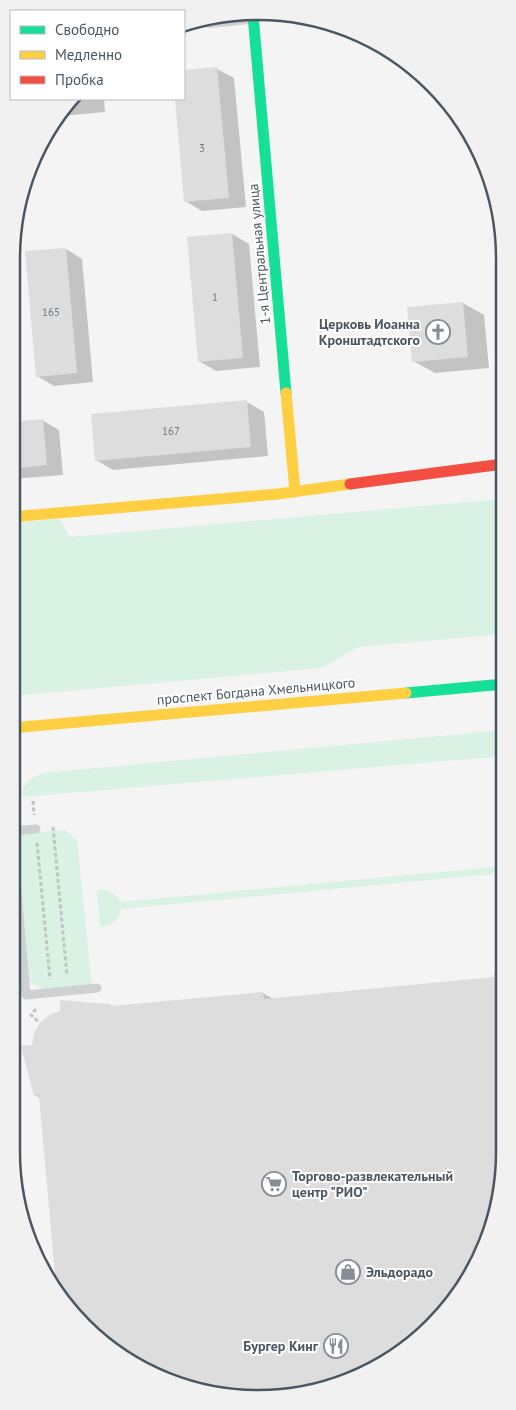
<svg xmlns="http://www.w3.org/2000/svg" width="516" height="1410" font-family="'PT Sans',sans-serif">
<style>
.green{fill:#d9f2e3}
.shadow{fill:#0003}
.building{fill:#ddddde}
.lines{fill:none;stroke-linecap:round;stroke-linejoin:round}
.path{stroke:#bcc7c4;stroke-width:3;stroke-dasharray:4 2.5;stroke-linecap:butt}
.lane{stroke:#ced0d2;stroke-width:9}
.street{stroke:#ced0d2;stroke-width:18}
.fast{stroke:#16e098;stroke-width:11}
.slow{stroke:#ffcf43;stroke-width:11}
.jam{stroke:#f24e42;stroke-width:11}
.labels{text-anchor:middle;stroke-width:4;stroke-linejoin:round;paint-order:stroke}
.number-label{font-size:11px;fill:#707881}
.street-label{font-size:14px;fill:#4a5661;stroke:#fff}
.poi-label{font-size:14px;font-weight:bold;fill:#4a5661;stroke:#fff;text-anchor:end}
.rim{fill:none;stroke:#4a5661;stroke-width:2.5}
</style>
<rect width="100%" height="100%" fill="#f4f4f4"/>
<g class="green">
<path d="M503 499 504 634 358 647 322 668 11 696V523L59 519 70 537Z"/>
<path d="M504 730V756L22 797C22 782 31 778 43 773Z"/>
<path d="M65 830 77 840 92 985 44 990 29 982 17 834Z"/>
<path d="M504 866V873L121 909C118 921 112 926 100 927L97 890C108 888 115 892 121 902Z"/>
</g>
<g class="shadow">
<path d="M217 69 234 78 246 207 202 211 185 201 176 99H184V72Z"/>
<path d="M72 99H104L105 112 61 116 59 114 62 108Z"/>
<path d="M232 234 249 244 260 367 216 371 199 361Z"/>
<path d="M66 249 82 259 93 382 54 386 37 376Z"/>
<path d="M463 303 484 315 489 368 435 373 413 361Z"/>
<path d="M247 402 264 412 268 456 113 470 96 460Z"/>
<path d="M42 420 59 430 63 475 11 479V423Z"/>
<path d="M11 954 18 958 21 991 11 992Z"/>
<path d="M504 971 505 1152 496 1216 454 1302 395 1357 306 1394 226 1397 135 1366 72 1314 58 1289 40 1098 35 1095 33 1046 110 1005 114 1007 263 993 273 999 495 978 494 973Z"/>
</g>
<g class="building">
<path d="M217 67 229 198 184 202 175 99H184V70Z"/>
<path d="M232 233 243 358 198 362 187 237Z"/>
<path d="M66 248 77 373 36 377 25 251Z"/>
<path d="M463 302 468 357 412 362 407 307Z"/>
<path d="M247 400 251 447 95 461 91 414Z"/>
<path d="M43 419 47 465 11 469V422Z"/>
<path d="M504 976 505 1152 496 1216 454 1302 395 1357 306 1394 226 1397 135 1366 72 1314 56 1287 39 1095 34 1096 21 1046 32 1045 34 1033 40 1023 49 1015 60 1011V1000L110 1004 111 1006 263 992 264 999Z"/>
</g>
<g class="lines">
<g class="path">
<path d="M33 801 34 815"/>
<path d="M53 827 67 976"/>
<path d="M37 843 50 979"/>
<path d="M36 1009 31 1015 40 1023"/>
</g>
<g class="lane">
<path d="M11 823 26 995 97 988"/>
<path d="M12 831 36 829"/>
</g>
<path class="street" d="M210 19 248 15"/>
<g class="fast">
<path d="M253 15 286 393"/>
<path d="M406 693 504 684"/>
</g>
<g class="slow">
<path d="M286 393 295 491"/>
<path d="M11 517 278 494 350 484"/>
<path d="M11 728 406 693"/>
</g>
<path class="jam" d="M350 484 503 464"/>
</g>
<defs>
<symbol id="church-ring" viewBox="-11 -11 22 22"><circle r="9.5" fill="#fff" stroke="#868d94" stroke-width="1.5"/><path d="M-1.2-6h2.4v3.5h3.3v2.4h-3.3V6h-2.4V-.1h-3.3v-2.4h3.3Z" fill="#868d94"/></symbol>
<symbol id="supermarket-ring" viewBox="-11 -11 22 22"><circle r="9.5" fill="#fff" stroke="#868d94" stroke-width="1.5"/><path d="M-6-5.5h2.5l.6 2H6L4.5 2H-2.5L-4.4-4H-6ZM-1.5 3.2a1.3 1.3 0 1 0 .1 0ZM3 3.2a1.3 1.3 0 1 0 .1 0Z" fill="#868d94"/></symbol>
<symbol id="shop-ring" viewBox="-11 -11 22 22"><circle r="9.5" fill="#fff" stroke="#868d94" stroke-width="1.5"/><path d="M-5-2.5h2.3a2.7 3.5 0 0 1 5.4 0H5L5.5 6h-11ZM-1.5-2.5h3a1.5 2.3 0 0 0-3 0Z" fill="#868d94"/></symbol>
<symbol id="restaurant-ring" viewBox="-11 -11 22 22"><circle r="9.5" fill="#fff" stroke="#868d94" stroke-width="1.5"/><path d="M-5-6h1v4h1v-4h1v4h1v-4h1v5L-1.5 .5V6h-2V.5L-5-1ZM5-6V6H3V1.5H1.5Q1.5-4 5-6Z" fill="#868d94"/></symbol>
</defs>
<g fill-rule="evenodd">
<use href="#church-ring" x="424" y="318" width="28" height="28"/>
<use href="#supermarket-ring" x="260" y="1170" width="28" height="28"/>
<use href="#shop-ring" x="334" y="1258" width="28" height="28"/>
<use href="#restaurant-ring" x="322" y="1332" width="28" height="28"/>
</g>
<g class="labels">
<g class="number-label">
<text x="202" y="152">3</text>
<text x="215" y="301">1</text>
<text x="51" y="316">165</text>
<text x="171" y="435">167</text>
</g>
<g class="street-label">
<text transform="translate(259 254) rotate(-95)" y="5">1-я Центральная улица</text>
<text transform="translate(256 691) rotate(-5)" y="5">проспект Богдана Хмельницкого</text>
</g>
<g class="poi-label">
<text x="420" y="329">Церковь Иоанна<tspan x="420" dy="16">Кронштадтского</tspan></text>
<text x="292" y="1181" text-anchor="start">Торгово-развлекательный<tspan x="292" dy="16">центр "РИО"</tspan></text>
<text x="366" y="1277" text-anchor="start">Эльдорадо</text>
<text x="318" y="1351">Бургер Кинг</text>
</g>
</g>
<path d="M0 0H516V1410H0ZM258 20H258A238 238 0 0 1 496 258V1152A238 238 0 0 1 258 1390H258A238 238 0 0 1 20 1152V258A238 238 0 0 1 258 20Z" fill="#f1f1f2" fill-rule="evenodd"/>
<path class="rim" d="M258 20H258A238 238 0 0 1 496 258V1152A238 238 0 0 1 258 1390H258A238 238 0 0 1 20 1152V258A238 238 0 0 1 258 20Z"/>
<rect x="10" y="10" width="175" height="90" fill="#ffffff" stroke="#b7bbc0"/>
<rect x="20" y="26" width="25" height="8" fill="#16e098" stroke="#b7bbc0"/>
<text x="55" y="35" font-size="15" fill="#4a5661">Свободно</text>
<rect x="20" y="51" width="25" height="8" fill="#ffcf43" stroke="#b7bbc0"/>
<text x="55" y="60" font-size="15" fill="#4a5661">Медленно</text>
<rect x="20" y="76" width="25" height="8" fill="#f24e42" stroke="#b7bbc0"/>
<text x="55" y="85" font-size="15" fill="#4a5661">Пробка</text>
</svg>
